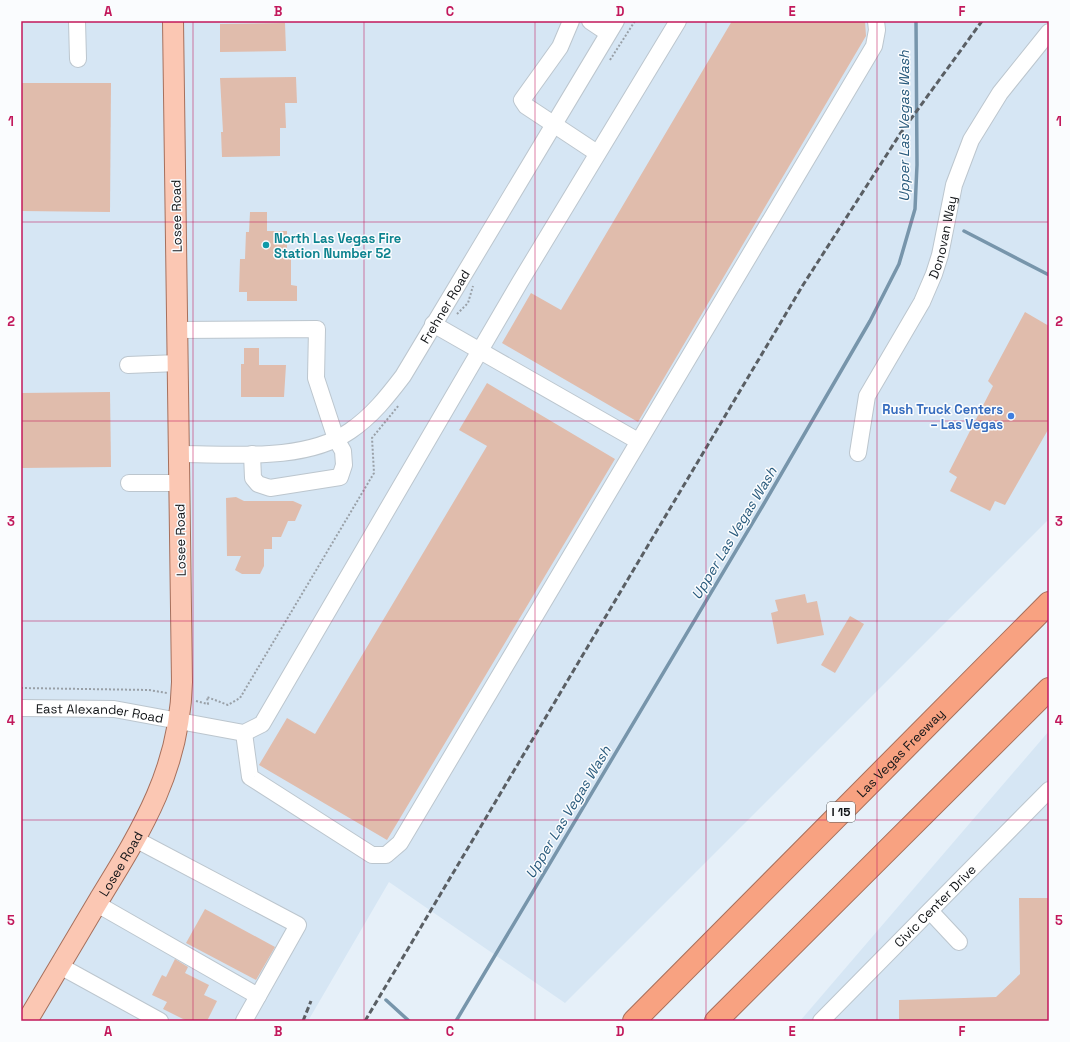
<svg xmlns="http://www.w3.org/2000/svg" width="1070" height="1042" font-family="'Space Grotesk',sans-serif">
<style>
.built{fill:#d6e6f4}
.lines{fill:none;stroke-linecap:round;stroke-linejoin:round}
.stream{stroke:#7795ab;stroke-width:3.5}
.building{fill:#e0bcac}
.minor-casing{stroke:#bcc6ce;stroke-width:18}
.major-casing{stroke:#a7705c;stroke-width:22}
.highway-casing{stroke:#a7705c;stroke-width:24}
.path{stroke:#99a0a7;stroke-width:2;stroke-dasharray:2 2;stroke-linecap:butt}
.minor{stroke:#fff;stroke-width:16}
.major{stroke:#fbc7b3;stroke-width:20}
.highway{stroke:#f8a281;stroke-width:22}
.rail{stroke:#5a5f64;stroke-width:3;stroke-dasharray:6 3;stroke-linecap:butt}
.grid{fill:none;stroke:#c2185b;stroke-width:1;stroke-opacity:0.55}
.culture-dot{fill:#0f9aa8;stroke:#fafcfe;stroke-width:1.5}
.shop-dot{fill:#3f7fe0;stroke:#fafcfe;stroke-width:1.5}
.labels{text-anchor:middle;stroke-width:3;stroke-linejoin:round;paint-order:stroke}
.shield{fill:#fafcfe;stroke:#575a5c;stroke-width:1}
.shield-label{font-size:12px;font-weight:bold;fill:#111417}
.street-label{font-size:13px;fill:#111417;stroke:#fafcfe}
.culture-label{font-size:13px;font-weight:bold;fill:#0d838f;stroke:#fafcfe;text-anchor:start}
.shop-label{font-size:13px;font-weight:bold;fill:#366cbe;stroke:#fafcfe;text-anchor:end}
.water-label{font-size:14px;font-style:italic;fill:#285a7c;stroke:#fafcfe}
.neatline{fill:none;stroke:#c2185b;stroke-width:1.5}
.grid-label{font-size:13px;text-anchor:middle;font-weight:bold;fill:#c2185b}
</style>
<rect width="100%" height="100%" fill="#e6f0f9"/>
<g class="built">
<path d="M21 21H1049V519L565 1003 389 882 308 1021H21Z"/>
<path d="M1049 731V1021H800Z"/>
</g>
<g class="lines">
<g class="stream">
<path d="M964 231 1049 275"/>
<path d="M386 1000 409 1021"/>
<path d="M456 1021 762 507 870 321 899 264 915 209 917 165 916 21"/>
</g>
</g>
<g class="building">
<path d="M732 21H865L866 36 638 422 502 343 531 293 561 310Z"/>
<path d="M285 23 286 51 220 52V24Z"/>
<path d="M296 77 297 103H285L286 128H280V156L222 157 221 132H223L220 78Z"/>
<path d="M21 83H111L110 212 21 211Z"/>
<path d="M250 212H267V231H287V258H291V285L297 286V301H247V292H239L240 259H245L246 232H249Z"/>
<path d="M1025 312 1049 326V428L1005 505 995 501 990 511 950 491 957 477 949 472 993 386 988 381Z"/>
<path d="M244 348H259V365H286L284 397H241V364H244Z"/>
<path d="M487 383 615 459 387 840 259 765 287 718 315 734 487 446 459 430Z"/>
<path d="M110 392 111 467 21 468V393Z"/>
<path d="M236 497 244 501H293L302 505 295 521H288L281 537H272V549H264V566L260 574H242L235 570 241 556H227L226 498Z"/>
<path d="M805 594 807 603 817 601 824 635 777 644 771 613 778 611 775 600Z"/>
<path d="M850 616 864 624 835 673 821 665Z"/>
<path d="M1019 898H1049V1021H899V1000L996 997 1020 974Z"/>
<path d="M205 909 275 947 256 980 186 943Z"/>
<path d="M175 959 188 967 185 973 209 985 204 995 217 1001 207 1021H187L163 1009 167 1002 152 995 162 975 166 977Z"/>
</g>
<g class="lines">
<defs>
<g id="minor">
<path d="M77 21 78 59"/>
<path d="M571 21 560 47 522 100 526 106 597 153"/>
<path d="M590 21 608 33"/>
<path d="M433 324 638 441"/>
<path d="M177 330 317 329 316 378 336 439 343 451 344 465 340 477 270 488 258 484 253 478 252 454"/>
<path d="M128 365 178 363"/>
<path id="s1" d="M858 453 867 396 922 302 934 274 940 255 954 185 971 140 1000 93 1049 32"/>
<path id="s2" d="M179 454C232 454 305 462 350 431 372 416 387 397 403 376L616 21"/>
<path d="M129 483H179"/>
<path id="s3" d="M21 708 114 709 244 733 262 724 520 282 678 21"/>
<path d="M244 733 250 777 372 855H386L400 843 874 46 877 30 876 21"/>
<path d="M135 839 298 925 244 1021"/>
<path d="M97 904 258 996"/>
<path d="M930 911 959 942"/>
<path d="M60 966 160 1021"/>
<path id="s4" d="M821 1021 1049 790"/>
</g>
<g id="major">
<path id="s5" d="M27 1021C51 980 76 939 100 898 143 828 180 768 182 682L173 21"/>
</g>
<g id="highway">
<path id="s6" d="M634 1021 1049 603"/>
<path d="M716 1021 1049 689"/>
</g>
</defs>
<use href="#minor" class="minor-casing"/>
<use href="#major" class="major-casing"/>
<use href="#highway" class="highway-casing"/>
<g class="path">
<path d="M610 60 635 21"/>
<path d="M457 314 468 303 473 286"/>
<path d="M21 688 149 690 167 693"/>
<path d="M196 701 208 704 207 697 228 705 240 698 374 473 372 438 399 405"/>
</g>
<use href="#minor" class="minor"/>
<use href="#major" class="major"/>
<use href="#highway" class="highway"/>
<g class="rail">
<path d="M303 1021 311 1001"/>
<path d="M365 1021 803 285 900 134 982 21"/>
</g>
</g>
<path class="grid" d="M193 21V1021M364 21V1021M535 21V1021M706 21V1021M877 21V1021M21 222H1049M21 421H1049M21 621H1049M21 820H1049"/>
<circle class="culture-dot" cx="266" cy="245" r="4"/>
<circle class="shop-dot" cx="1011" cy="416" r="4"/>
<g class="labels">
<rect class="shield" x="827" y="802" width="28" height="20" rx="3"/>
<g class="shield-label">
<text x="841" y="816">I 15</text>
</g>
<g class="street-label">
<text transform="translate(176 216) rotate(-91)" y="5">Losee Road</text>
<text dy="5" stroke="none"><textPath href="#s1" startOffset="235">Donovan Way</textPath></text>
<text dy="5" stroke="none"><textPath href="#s2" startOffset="333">Frehner Road</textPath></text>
<text transform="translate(180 540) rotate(-91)" y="5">Losee Road</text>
<text dy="5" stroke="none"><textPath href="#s3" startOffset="79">East Alexander Road</textPath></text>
<text dy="5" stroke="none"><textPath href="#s6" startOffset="378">Las Vegas Freeway</textPath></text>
<text dy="5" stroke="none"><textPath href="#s5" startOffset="183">Losee Road</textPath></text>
<text dy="5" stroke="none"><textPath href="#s4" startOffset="162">Civic Center Drive</textPath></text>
</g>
<g class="culture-label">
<text x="274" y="243">North Las Vegas Fire<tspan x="274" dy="15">Station Number 52</tspan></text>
</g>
<g class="shop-label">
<text x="1003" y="414">Rush Truck Centers<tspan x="1003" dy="15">– Las Vegas</tspan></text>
</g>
<g class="water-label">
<text transform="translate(904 126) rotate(-90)" y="5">Upper Las Vegas Wash</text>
<text transform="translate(734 533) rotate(-59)" y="5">Upper Las Vegas Wash</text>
<text transform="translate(568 812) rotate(-59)" y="5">Upper Las Vegas Wash</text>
</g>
</g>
<rect width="1070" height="1042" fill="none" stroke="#fafcfe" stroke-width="44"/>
<rect x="22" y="22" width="1026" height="998" class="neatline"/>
<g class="grid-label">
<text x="108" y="16">A</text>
<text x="278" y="16">B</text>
<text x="450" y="16">C</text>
<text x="620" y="16">D</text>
<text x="792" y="16">E</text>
<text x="962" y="16">F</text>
<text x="11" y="126">1</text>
<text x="1059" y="126">1</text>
<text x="11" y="326">2</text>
<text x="1059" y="326">2</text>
<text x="11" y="526">3</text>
<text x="1059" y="526">3</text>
<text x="11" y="725">4</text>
<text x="1059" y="725">4</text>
<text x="11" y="925">5</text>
<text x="1059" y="925">5</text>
<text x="108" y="1036">A</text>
<text x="278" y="1036">B</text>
<text x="450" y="1036">C</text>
<text x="620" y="1036">D</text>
<text x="792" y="1036">E</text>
<text x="962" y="1036">F</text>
</g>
</svg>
